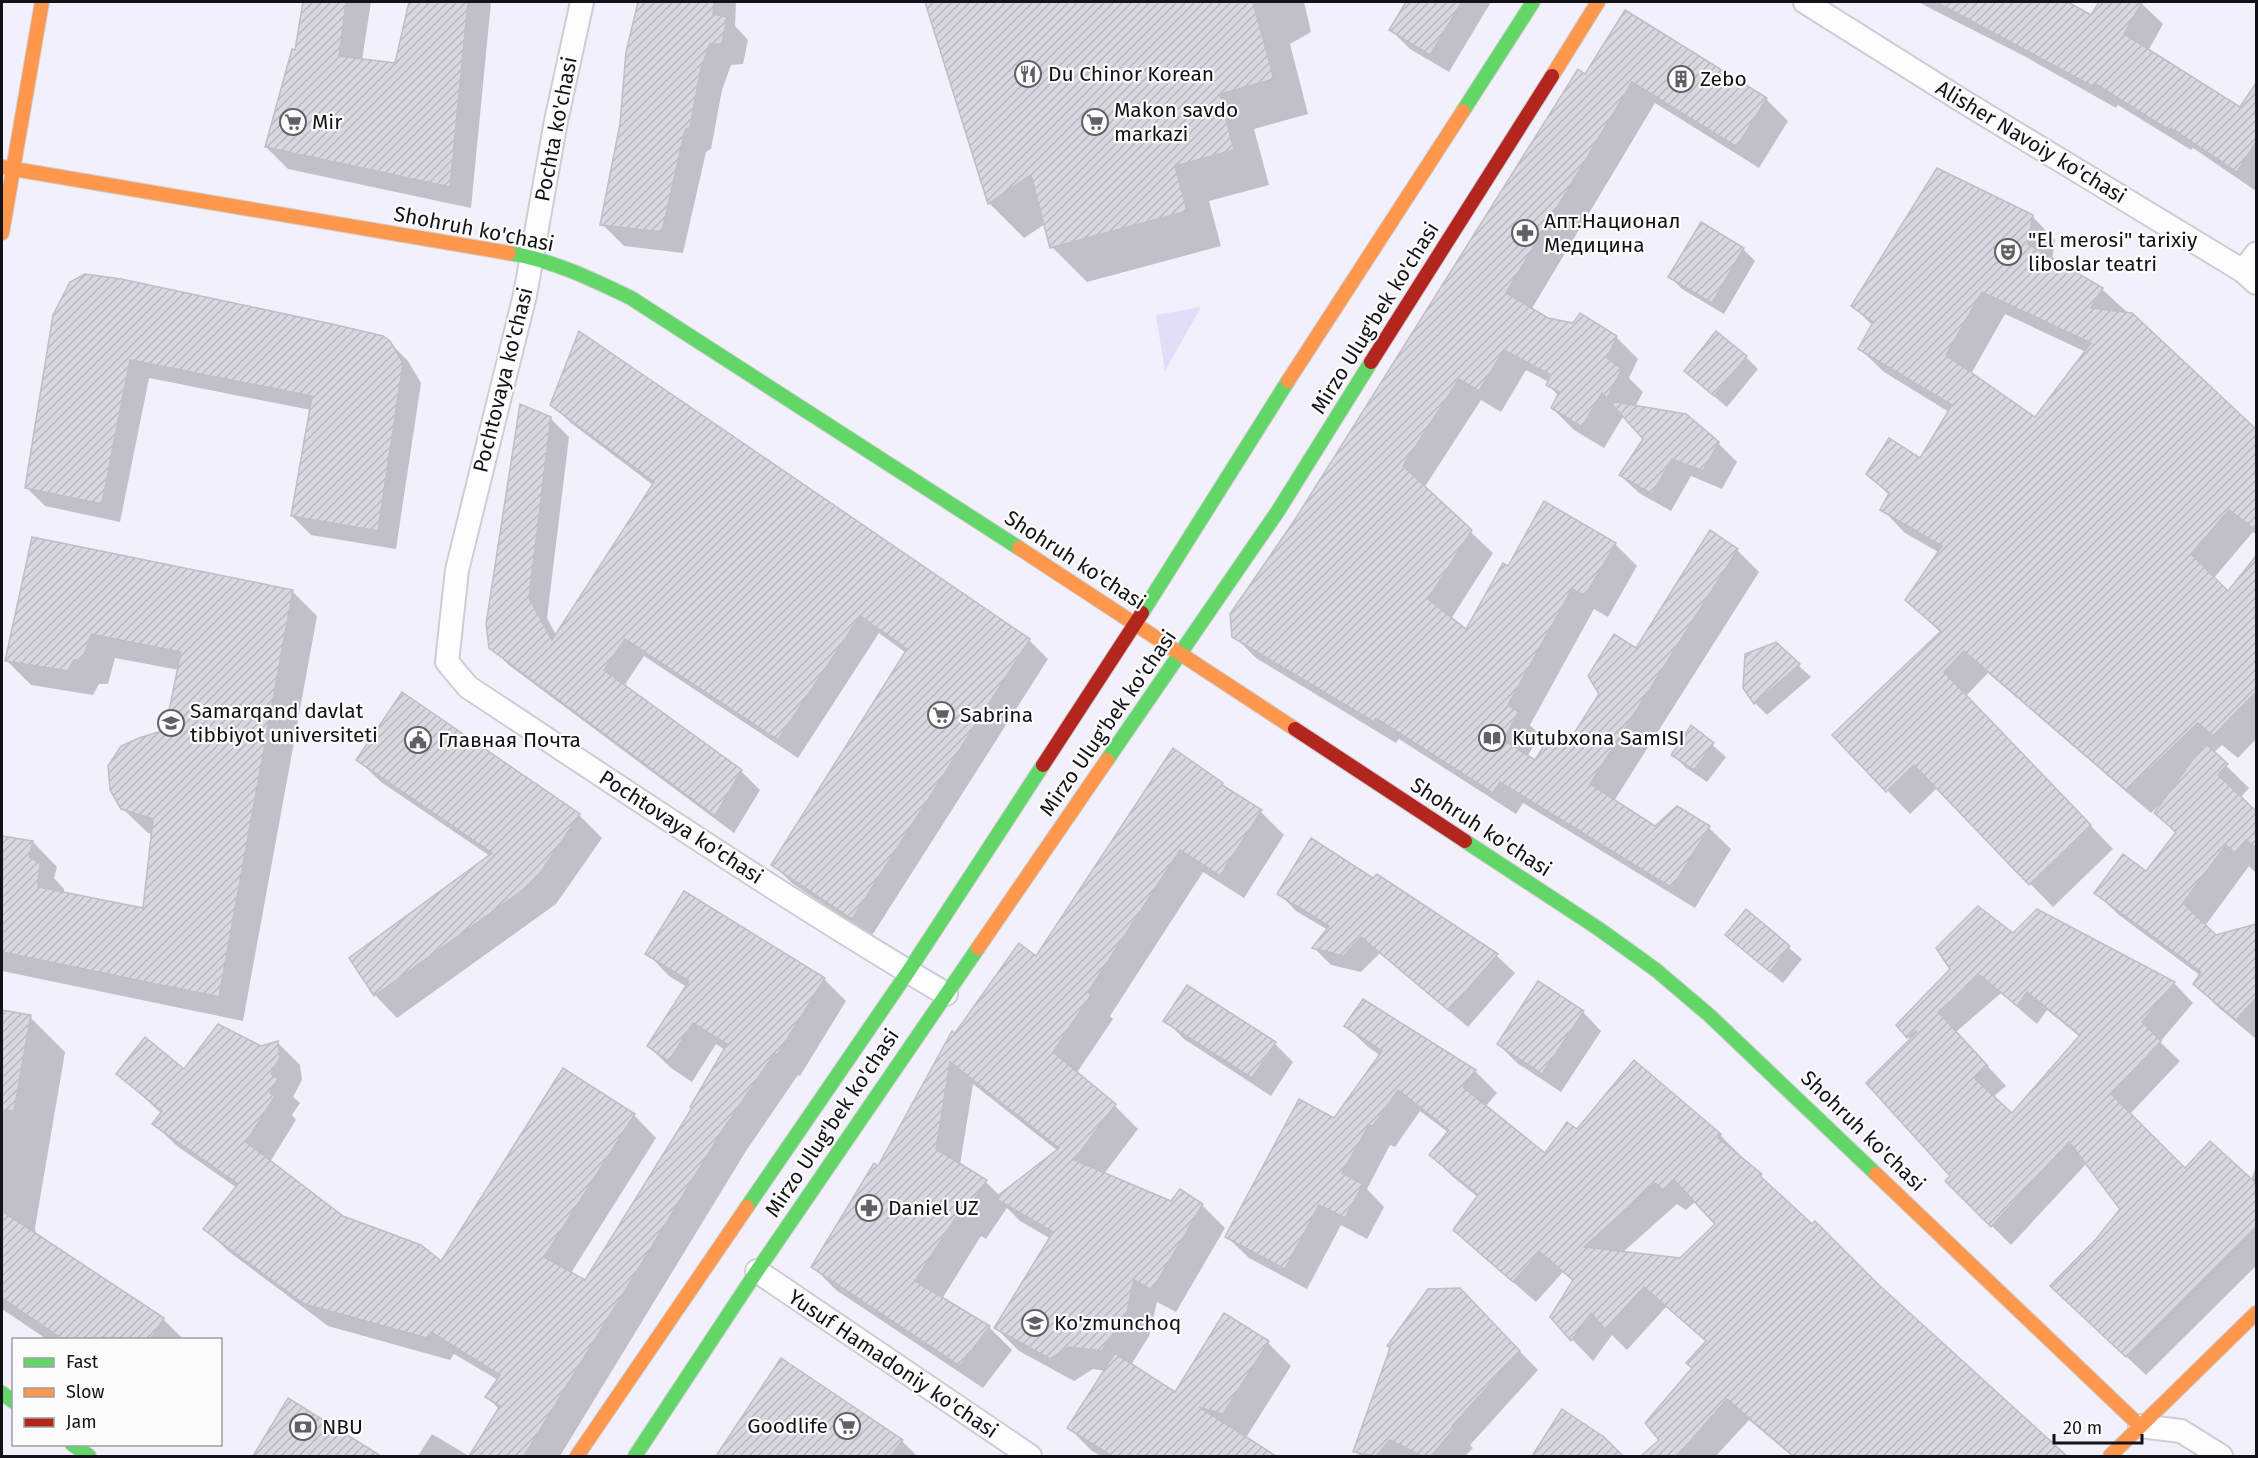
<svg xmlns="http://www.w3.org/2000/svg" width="2258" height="1458" font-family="'Fira Sans',sans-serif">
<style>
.green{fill:#e2ddf9}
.shadow{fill:#0003;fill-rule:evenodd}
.building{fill:url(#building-hatch);stroke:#bfbdc5;stroke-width:1.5;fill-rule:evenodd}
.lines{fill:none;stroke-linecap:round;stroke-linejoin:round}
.street-casing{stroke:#cecdd5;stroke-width:26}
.fast-casing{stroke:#cecdd5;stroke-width:16}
.slow-casing{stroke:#cecdd5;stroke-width:16}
.jam-casing{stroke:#cecdd5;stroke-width:16}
.street{stroke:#fdfdfe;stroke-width:22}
.fast{stroke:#63d668;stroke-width:14}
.slow{stroke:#ff974d;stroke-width:14}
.jam{stroke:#b3261e;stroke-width:14}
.labels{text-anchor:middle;stroke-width:4.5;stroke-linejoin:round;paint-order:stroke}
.poi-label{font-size:21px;fill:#131218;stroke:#fcfcfc;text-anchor:start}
.street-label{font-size:21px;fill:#131218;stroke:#fcfcfc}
</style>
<defs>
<pattern id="building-hatch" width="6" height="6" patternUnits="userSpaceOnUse" patternTransform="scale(1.5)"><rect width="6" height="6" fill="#d9d7df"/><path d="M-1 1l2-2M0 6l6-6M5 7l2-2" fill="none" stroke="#b9b8bf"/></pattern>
</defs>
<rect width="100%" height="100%" fill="#f2f0fa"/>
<path class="green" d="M1201 307 1165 371 1156 315Z"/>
<g class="shadow">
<path d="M304 2H371L362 60 396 65 411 2H491L471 208 288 169 266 147 296 51Z"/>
<path d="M639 2H736L735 26 748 40 743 64 731 65 722 90 711 149 706 152 683 253 624 246 602 224 622 124 627 52Z"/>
<path d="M927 2H1304L1311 32 1290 44 1308 114 1254 129 1269 185 1209 201 1221 246 1087 282 1052 247 1045 224 1024 238 989 203Z"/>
<path d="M1408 2H1491L1449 72 1410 49 1391 30Z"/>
<path d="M1918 2H2065L2092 17 2101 2H2140L2163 24 2148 51 2241 109 2256 86V191L2193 148 2191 150 2118 105 2116 108 2026 57Z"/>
<path d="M1626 12 1767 100 1788 121 1759 168 1655 103 1531 310 1547 320 1616 337 1638 359 1629 378 1643 392 1635 407 1718 443 1737 462 1722 489 1691 476 1671 511 1639 493 1620 475 1645 439 1624 415 1604 448 1574 430 1552 408 1559 396 1548 385 1549 382 1526 370 1501 412 1481 400 1424 488 1493 553 1451 619 1467 631 1508 568 1615 544 1637 566 1608 617 1594 609 1530 725 1540 735 1527 757 1535 762 1569 745 1636 650 1737 550 1759 572 1614 801 1655 828 1677 808 1709 828 1731 849 1695 908 1523 803 1516 814 1399 739 1396 743 1256 658 1234 636 1295 522Z"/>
<path d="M2032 216 2055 240 2052 260 2103 290 2256 431V534L2253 532 2213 579 2228 593 2256 559V739L2238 758 2222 745 2213 753 2249 788 2240 798 2256 813V873L2249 866 2205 926 2216 937 2256 926V1039L2218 1007 2195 984 2201 976 2119 915 2096 893 2147 873 2176 834 2156 813 2160 807 2159 805 2151 813 1988 673 1966 696 2113 849 2053 907 1937 788 1910 814 1887 790 1941 633 1907 600 1940 553 1905 533 1882 509 1890 496 1868 474 1920 460 1949 412 1884 372 1860 349 1873 326 1852 305ZM2005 314 2086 352 2035 419 1971 374Z"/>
<path d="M1743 249 1755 261 1724 314 1682 289 1670 277Z"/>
<path d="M54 315 389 342 408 361 421 383 396 549 311 535 292 516 311 410 149 378 120 522 45 506 26 487Z"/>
<path d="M579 333 1029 640 1048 659 871 937 792 883 773 865 906 653 879 633 798 758 644 656 624 686 741 771 760 790 734 833 510 666 490 647 550 418 569 437 547 618 556 635 653 485 571 423 552 404Z"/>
<path d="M1746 357 1758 369 1727 407 1698 383Z"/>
<path d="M33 539 292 591 317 616 243 1021 2 971V837L33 842 57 867 54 878 64 889V894L144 910 152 834 148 833 122 808 166 731 179 670 115 658 108 684H99L93 695 31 685 6 660Z"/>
<path d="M1775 644 1811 677 1767 715 1755 703 1744 687Z"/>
<path d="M403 694 579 815 602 838 556 904 397 1018 375 995 490 856 381 782 358 760Z"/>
<path d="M1692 727 1726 757 1707 782 1685 767 1673 754Z"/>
<path d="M1222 784 1261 812 1284 835 1244 898 1203 872 1110 1016 1113 1019 1076 1074 1115 1106 1138 1129 1104 1174 1171 1203 1202 1205 1225 1228 1176 1312 1157 1302 1149 1336 1131 1365 1175 1394 1268 1343 1291 1366 1247 1436 1239 1435 1273 1456H1101L1092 1451 1069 1428 1106 1371 1093 1369 1074 1381 1019 1351 996 1328 1051 1239 1020 1221 1007 1208 986 1239 981 1236 942 1299 989 1327 1012 1350 983 1388 836 1290 813 1267 878 1168 956 1034ZM973 1084 1058 1151 1000 1196 986 1182 960 1165Z"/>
<path d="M1377 876 1497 956 1515 973 1468 1027 1380 953 1361 972 1331 965 1314 948 1328 930 1296 911 1279 893 1373 879Z"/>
<path d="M1746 911 1802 959 1783 983 1727 935Z"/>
<path d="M2038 911 2174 983 2193 1003 2160 1042 2180 1061 2130 1114 2185 1170 2251 1180 2256 1166V1266L2146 1375 2072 1305 2097 1240 2122 1209 2087 1163 2011 1245 1947 1181 1952 1176 1912 1040 1898 1025 2013 935ZM2001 993 2037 1024 2047 1010 2080 1037 2012 1115 1993 1097 2006 1086 1956 1032Z"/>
<path d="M647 953 824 979 846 1001 800 1076 798 1075 746 1151 560 1456H471L500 1410 487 1397 498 1380 454 1354 450 1360 328 1326 228 1251 205 1229 237 1188 177 1146 154 1124 162 1114 118 1074 184 1071 278 1043 300 1065 302 1080 293 1097 300 1103 292 1115 296 1120 270 1162 342 1217 441 1263 634 1115 656 1138 571 1273 586 1282 694 1109 725 1050 716 1044 692 1082 671 1068 648 1046 687 987 669 976Z"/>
<path d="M1363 1001 1475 1071 1497 1093 1485 1107 1545 1155 1578 1131 1634 1062 1720 1135 1742 1157 1740 1158 2063 1456H1792L1749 1420 1716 1456H1644L1662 1440 1707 1342 1666 1307 1627 1350 1612 1335 1593 1361 1572 1339 1574 1282 1563 1272 1536 1302 1477 1251 1455 1230 1479 1198 1453 1177 1431 1155 1449 1133 1420 1111 1395 1147 1390 1145 1367 1189 1384 1207 1367 1239 1341 1225 1307 1289 1249 1258 1227 1237 1335 1120 1381 1056 1368 1047 1346 1026ZM1696 1201 1717 1224 1680 1260 1622 1253 1677 1204 1686 1210Z"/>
<path d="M2 1012 30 1017 65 1052 35 1228 36 1235 163 1319 184 1340H48L2 1309Z"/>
<path d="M1583 1012 1601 1031 1561 1092 1517 1063 1498 1044Z"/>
<path d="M1165 1020 1275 1044 1293 1062 1271 1096 1184 1039Z"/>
<path d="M1478 1309 1538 1370 1470 1445 1473 1448 1465 1456H1360L1355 1451Z"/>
<path d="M781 1361 902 1441 917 1456H718Z"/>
<path d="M289 1401 378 1456H254Z"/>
<path d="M1562 1411 1603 1438 1621 1456H1534Z"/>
<path d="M432 1434 469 1456H418Z"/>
</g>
<g class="building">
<path d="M303 2H346L339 56 395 63 409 2H468L450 187 265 147 292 49 295 50Z"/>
<path d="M638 2H714L713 14 727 17 722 44H710L701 68 690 127 685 130 662 232 600 225 620 124 626 52Z"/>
<path d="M925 2H1253L1274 79 1220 94 1234 150 1175 166 1187 211 1050 248 1031 175 988 204Z"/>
<path d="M1406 2H1462L1430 55 1389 30Z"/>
<path d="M1936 2H2068L2091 15 2099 2H2142L2124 34 2240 107 2256 83V142L2237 172 2171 128 2169 130 2096 84 2094 87Z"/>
<path d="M1625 10 1767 98 1737 147 1632 82 1506 293 1548 318 1573 323 1580 313 1617 336 1607 358 1622 369 1607 398 1602 393 1582 427 1551 408 1559 392 1546 385 1551 375 1504 350 1479 391 1459 379 1403 466 1472 530 1428 599 1466 629 1503 563 1508 566 1544 501 1616 543 1585 596 1572 589 1508 705 1519 712 1503 740 1535 760 1552 733 1568 743 1599 694 1588 676 1614 634 1636 648 1710 530 1738 549 1590 784 1655 826 1677 806 1710 826 1672 888 1500 782 1493 793 1376 718 1374 722 1232 637 1230 614 1294 521 1578 69 1585 74Z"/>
<path d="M1937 168 2033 215 2028 244 2103 288 2091 308 2132 313 2256 429V530L2229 510 2191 554 2228 591 2256 556V692L2213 736 2198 723 2127 791 1964 651 1944 672 2091 825 2029 885 1914 765 1886 792 1832 735 1941 631 1905 600 1942 546 1880 510 1889 493 1866 474 1889 438 1920 458 1952 405 1858 349 1873 322 1851 306ZM1982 292 2091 343 2035 417 1946 355Z"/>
<path d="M1701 222 1744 248 1712 303 1668 277Z"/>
<path d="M85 274 121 279 332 324 383 336 390 341 403 363 378 531 291 516 312 396 130 360 102 504 25 488 53 315 70 282Z"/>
<path d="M579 331 1030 639 852 919 771 865 907 649 860 616 778 740 625 639 604 670 742 770 715 816 489 648 486 624 520 404 551 417 529 598 552 640 654 482 550 405Z"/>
<path d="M1716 331 1747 356 1714 396 1684 371Z"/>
<path d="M1609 401 1686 414 1719 442 1703 471 1672 459 1652 494 1619 475 1643 439Z"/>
<path d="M32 537 293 590 219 997 2 952V836L33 841 29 857 40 863 38 887 143 908 153 819 121 809 110 790 108 766 121 746 139 738 165 730 181 652 91 634 83 659 74 660 68 671 5 661Z"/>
<path d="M1776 642 1800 664 1754 704 1743 688 1745 654Z"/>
<path d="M402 692 580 814 534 882 374 996 349 958 492 853 356 760Z"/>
<path d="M1691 725 1714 743 1694 770 1671 755Z"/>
<path d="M2205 743 2228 764 2218 775 2256 811V848L2246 840 2236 854 2226 845 2183 903 2216 935 2256 924V998L2236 1020 2193 984 2201 972 2094 893 2123 854 2146 871 2176 832 2154 813Z"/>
<path d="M1173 748 1223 783 1222 785 1262 810 1220 876 1180 850 1088 992 1091 995 1053 1052 1116 1104 1074 1160 1171 1201 1180 1189 1203 1204 1152 1290 1134 1280 1127 1312 1102 1351 1069 1347 1050 1359 994 1328 1053 1232 995 1198 1059 1148 950 1062 936 1149 987 1180 963 1217 958 1214 915 1281 990 1326 960 1366 811 1267 874 1163 878 1166 952 1031 955 1033 1019 943 1036 956Z"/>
<path d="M1311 838 1373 878 1377 874 1498 954 1449 1011 1361 937 1343 956 1312 948 1329 926 1277 894Z"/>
<path d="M684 891 825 978 777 1055 775 1053 724 1128 524 1456H469L500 1406 485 1397 500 1375 431 1332 427 1338 304 1304 203 1229 238 1184 152 1124 162 1111 116 1074 145 1037 184 1069 218 1024 261 1046 278 1041 280 1057 271 1074 278 1079 270 1093 275 1096 246 1142 343 1216 421 1245 441 1261 563 1068 635 1114 544 1257 585 1280 692 1108 690 1107 727 1044 693 1023 669 1061 647 1046 689 981 645 954Z"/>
<path d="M1978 906 2013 933 2037 909 2175 982 2142 1022 2161 1041 2111 1094 2185 1168 2210 1141 2256 1183V1227L2126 1357 2050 1286 2096 1239 2120 1209 2069 1142 1991 1227 1945 1181 1950 1176 1866 1083 1917 1032 1916 1031 1907 1038 1896 1025 1950 969 1936 948ZM1980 975 2017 1006 2027 992 2080 1035 2012 1113 1974 1078 1988 1066 1938 1012Z"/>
<path d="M1746 909 1790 946 1770 972 1725 935Z"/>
<path d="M1538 981 1584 1011 1542 1074 1497 1044Z"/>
<path d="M1187 985 1276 1042 1252 1078 1163 1021Z"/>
<path d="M1363 999 1476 1070 1463 1087 1545 1153 1567 1122 1577 1129 1634 1060 1721 1134 1718 1138 1762 1174 1760 1176 1812 1224 1815 1221 1879 1285 2067 1456H1793L1727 1399 1677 1456H1641L1659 1440 1645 1423 1692 1368 1686 1363 1706 1341 1644 1287 1605 1329 1591 1313 1571 1341 1550 1317 1573 1280 1540 1252 1513 1282 1453 1230 1478 1195 1429 1155 1449 1130 1398 1090 1373 1126 1369 1125 1342 1173 1363 1184 1345 1218 1319 1205 1285 1269 1225 1237 1299 1099 1334 1118 1382 1051 1344 1026ZM1674 1180 1715 1224 1680 1258 1584 1247 1655 1183 1663 1190Z"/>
<path d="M2 1010 31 1015 14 1111 2 1110Z"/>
<path d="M2 1211 164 1318 150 1340H64L2 1298Z"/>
<path d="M1460 1288 1520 1351 1452 1426 1455 1428 1431 1456H1422L1390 1440 1376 1456 1353 1452 1390 1348 1387 1346 1428 1289Z"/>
<path d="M1224 1313 1269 1341 1223 1414 1199 1407 1276 1456H1112L1067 1428 1115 1353 1175 1392Z"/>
<path d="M781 1358 903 1440 891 1456H716Z"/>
<path d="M288 1398 381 1456H253Z"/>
<path d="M1562 1409 1604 1437 1623 1456H1532Z"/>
</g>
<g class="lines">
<defs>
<g id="street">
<path d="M582 2 556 121 525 295 457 570 447 662 468 687C626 791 783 898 946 994"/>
<path d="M1805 2 1961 100 2243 271 2256 283"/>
<path d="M2243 271 2256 254"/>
<path d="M757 1271 1030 1456"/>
<path d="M2140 1426 2181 1431 2221 1456"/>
</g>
<g id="fast">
<path d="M1463 111 1533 2"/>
<path d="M509 253C552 260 592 279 631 298L1019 548"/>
<path d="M1142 613 1288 381"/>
<path d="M1107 760 1278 511 1371 362"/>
<path d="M1465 841 1599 929 1656 970 1709 1015 1876 1174"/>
<path d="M747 1207 908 972 1043 765"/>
<path d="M2 1393 14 1402"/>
<path d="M72 1444 89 1456"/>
<path d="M635 1456 757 1271 978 948"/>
</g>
<g id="slow">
<path d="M1552 76 1598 2"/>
<path d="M2 167 509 253"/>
<path d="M2 233 42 2"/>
<path d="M1288 381 1463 111"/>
<path d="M1019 548 1295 729"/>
<path d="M978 948 1107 760"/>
<path d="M1876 1174 2140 1426"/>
<path d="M577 1456 747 1207"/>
<path d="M2110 1456 2256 1313"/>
</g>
<g id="jam">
<path d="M1371 362 1552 76"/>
<path d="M1295 729 1465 841"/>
<path d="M1043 765 1142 613"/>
</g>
</defs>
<use href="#street" class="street-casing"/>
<use href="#fast" class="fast-casing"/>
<use href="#slow" class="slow-casing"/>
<use href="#jam" class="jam-casing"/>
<use href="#street" class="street"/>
<use href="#fast" class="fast"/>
<use href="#slow" class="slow"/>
<use href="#jam" class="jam"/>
</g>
<defs>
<symbol id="restaurant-ring" viewBox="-11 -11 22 22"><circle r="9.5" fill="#fcfcfc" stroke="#616067" stroke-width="1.5"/><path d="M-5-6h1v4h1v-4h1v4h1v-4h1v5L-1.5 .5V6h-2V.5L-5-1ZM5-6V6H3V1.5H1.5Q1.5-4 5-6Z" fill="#616067"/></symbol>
<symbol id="building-ring" viewBox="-11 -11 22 22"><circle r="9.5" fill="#fcfcfc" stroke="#616067" stroke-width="1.5"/><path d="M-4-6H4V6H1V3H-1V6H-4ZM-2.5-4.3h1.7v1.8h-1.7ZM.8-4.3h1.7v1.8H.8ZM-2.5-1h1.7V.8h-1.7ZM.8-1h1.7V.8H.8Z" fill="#616067"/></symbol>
<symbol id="supermarket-ring" viewBox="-11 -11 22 22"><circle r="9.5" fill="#fcfcfc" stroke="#616067" stroke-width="1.5"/><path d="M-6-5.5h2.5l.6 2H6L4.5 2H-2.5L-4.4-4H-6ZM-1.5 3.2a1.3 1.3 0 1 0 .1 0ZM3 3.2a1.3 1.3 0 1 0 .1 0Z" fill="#616067"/></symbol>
<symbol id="pharmacy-ring" viewBox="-11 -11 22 22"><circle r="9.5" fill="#fcfcfc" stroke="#616067" stroke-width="1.5"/><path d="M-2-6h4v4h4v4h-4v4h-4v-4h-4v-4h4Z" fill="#616067"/></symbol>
<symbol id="theatre-ring" viewBox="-11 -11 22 22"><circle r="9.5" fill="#fcfcfc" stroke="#616067" stroke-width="1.5"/><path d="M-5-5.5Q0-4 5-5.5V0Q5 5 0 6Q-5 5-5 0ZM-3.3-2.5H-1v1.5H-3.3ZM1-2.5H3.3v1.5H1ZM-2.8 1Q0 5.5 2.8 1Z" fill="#616067"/></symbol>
<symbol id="university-ring" viewBox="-11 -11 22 22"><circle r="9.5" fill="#fcfcfc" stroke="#616067" stroke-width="1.5"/><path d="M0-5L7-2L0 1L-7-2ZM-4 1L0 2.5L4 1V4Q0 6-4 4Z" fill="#616067"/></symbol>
<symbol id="library-ring" viewBox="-11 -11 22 22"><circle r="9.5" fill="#fcfcfc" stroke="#616067" stroke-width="1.5"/><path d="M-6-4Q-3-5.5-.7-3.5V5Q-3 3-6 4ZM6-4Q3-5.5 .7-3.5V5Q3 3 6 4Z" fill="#616067"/></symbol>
<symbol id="civic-ring" viewBox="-11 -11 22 22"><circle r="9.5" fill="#fcfcfc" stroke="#616067" stroke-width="1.5"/><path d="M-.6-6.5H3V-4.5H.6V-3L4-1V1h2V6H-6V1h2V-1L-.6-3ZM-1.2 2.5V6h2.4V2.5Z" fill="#616067"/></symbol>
<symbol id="school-ring" viewBox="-11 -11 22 22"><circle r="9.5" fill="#fcfcfc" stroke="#616067" stroke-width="1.5"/><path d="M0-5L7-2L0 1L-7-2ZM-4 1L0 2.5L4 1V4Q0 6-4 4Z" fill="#616067"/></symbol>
<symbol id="bank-ring" viewBox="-11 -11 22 22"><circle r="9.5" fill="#fcfcfc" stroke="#616067" stroke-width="1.5"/><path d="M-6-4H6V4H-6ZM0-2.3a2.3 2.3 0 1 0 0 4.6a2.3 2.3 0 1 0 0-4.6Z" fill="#616067"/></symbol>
</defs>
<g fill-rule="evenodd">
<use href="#restaurant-ring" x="1013" y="59" width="30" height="30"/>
<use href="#building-ring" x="1666" y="64" width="30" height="30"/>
<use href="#supermarket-ring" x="278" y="107" width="30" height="30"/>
<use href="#supermarket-ring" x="1080" y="107" width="30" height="30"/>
<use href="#pharmacy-ring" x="1510" y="218" width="30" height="30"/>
<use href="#theatre-ring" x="1993" y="237" width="30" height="30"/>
<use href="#supermarket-ring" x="926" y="700" width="30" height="30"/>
<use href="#university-ring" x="156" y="708" width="30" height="30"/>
<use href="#library-ring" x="1477" y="723" width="30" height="30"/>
<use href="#civic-ring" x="403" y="725" width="30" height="30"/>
<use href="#pharmacy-ring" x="854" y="1193" width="30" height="30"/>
<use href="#school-ring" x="1020" y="1308" width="30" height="30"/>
<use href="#supermarket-ring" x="832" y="1411" width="30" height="30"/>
<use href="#bank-ring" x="288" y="1412" width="30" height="30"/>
</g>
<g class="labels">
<g class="poi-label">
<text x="1048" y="81">Du Chinor Korean</text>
<text x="1700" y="86">Zebo</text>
<text x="1114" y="117">Makon savdo<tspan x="1114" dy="24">markazi</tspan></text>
<text x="312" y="129">Mir</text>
<text x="1544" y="228">Апт.Национал<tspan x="1544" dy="24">Медицина</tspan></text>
<text x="2028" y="247">"El merosi" tarixiy<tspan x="2028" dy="24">liboslar teatri</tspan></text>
<text x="190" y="718">Samarqand davlat<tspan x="190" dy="24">tibbiyot universiteti</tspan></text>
<text x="960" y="722">Sabrina</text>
<text x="1512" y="745">Kutubxona SamISI</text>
<text x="438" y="747">Главная Почта</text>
<text x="888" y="1215">Daniel UZ</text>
<text x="1054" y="1330">Ko'zmunchoq</text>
<text x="828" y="1433" text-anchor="end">Goodlife</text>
<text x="322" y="1434">NBU</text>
</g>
<g class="street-label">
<text transform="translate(556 129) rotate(-79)" y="7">Pochta ko'chasi</text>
<text transform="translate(2031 142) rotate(31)" y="7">Alisher Navoiy ko'chasi</text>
<text transform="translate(474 229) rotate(11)" y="7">Shohruh ko'chasi</text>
<text transform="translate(1375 318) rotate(-58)" y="7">Mirzo Ulug'bek ko'chasi</text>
<text transform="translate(503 380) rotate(-76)" y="7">Pochtovaya ko'chasi</text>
<text transform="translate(1075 560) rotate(33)" y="7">Shohruh ko'chasi</text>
<text transform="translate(1108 723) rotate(-55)" y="7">Mirzo Ulug'bek ko'chasi</text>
<text transform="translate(681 827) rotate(33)" y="7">Pochtovaya ko'chasi</text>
<text transform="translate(1481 827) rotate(33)" y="7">Shohruh ko'chasi</text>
<text transform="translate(832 1123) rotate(-56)" y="7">Mirzo Ulug'bek ko'chasi</text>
<text transform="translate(1863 1131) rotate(44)" y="7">Shohruh ko'chasi</text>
<text transform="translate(893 1364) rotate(34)" y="7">Yusuf Hamadoniy ko'chasi</text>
</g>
</g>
<rect width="2258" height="1458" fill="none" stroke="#131218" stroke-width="6"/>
<rect x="12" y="1338" width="210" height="108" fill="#fcfcfc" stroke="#9f9ea1" stroke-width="1.5"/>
<rect x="24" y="1358" width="30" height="9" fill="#63d668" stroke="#9f9ea1" stroke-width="1.5"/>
<text x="66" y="1368" font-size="18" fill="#131218">Fast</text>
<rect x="24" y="1388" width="30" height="9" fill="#ff974d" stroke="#9f9ea1" stroke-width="1.5"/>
<text x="66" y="1398" font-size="18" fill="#131218">Slow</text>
<rect x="24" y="1418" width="30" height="9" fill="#b3261e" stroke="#9f9ea1" stroke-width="1.5"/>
<text x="66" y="1428" font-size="18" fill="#131218">Jam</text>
<path d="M2054 1434v9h88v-9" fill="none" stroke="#131218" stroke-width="3"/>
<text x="2063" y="1434" font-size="18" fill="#131218" stroke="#fcfcfc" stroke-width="4.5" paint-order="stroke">20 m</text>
</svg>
